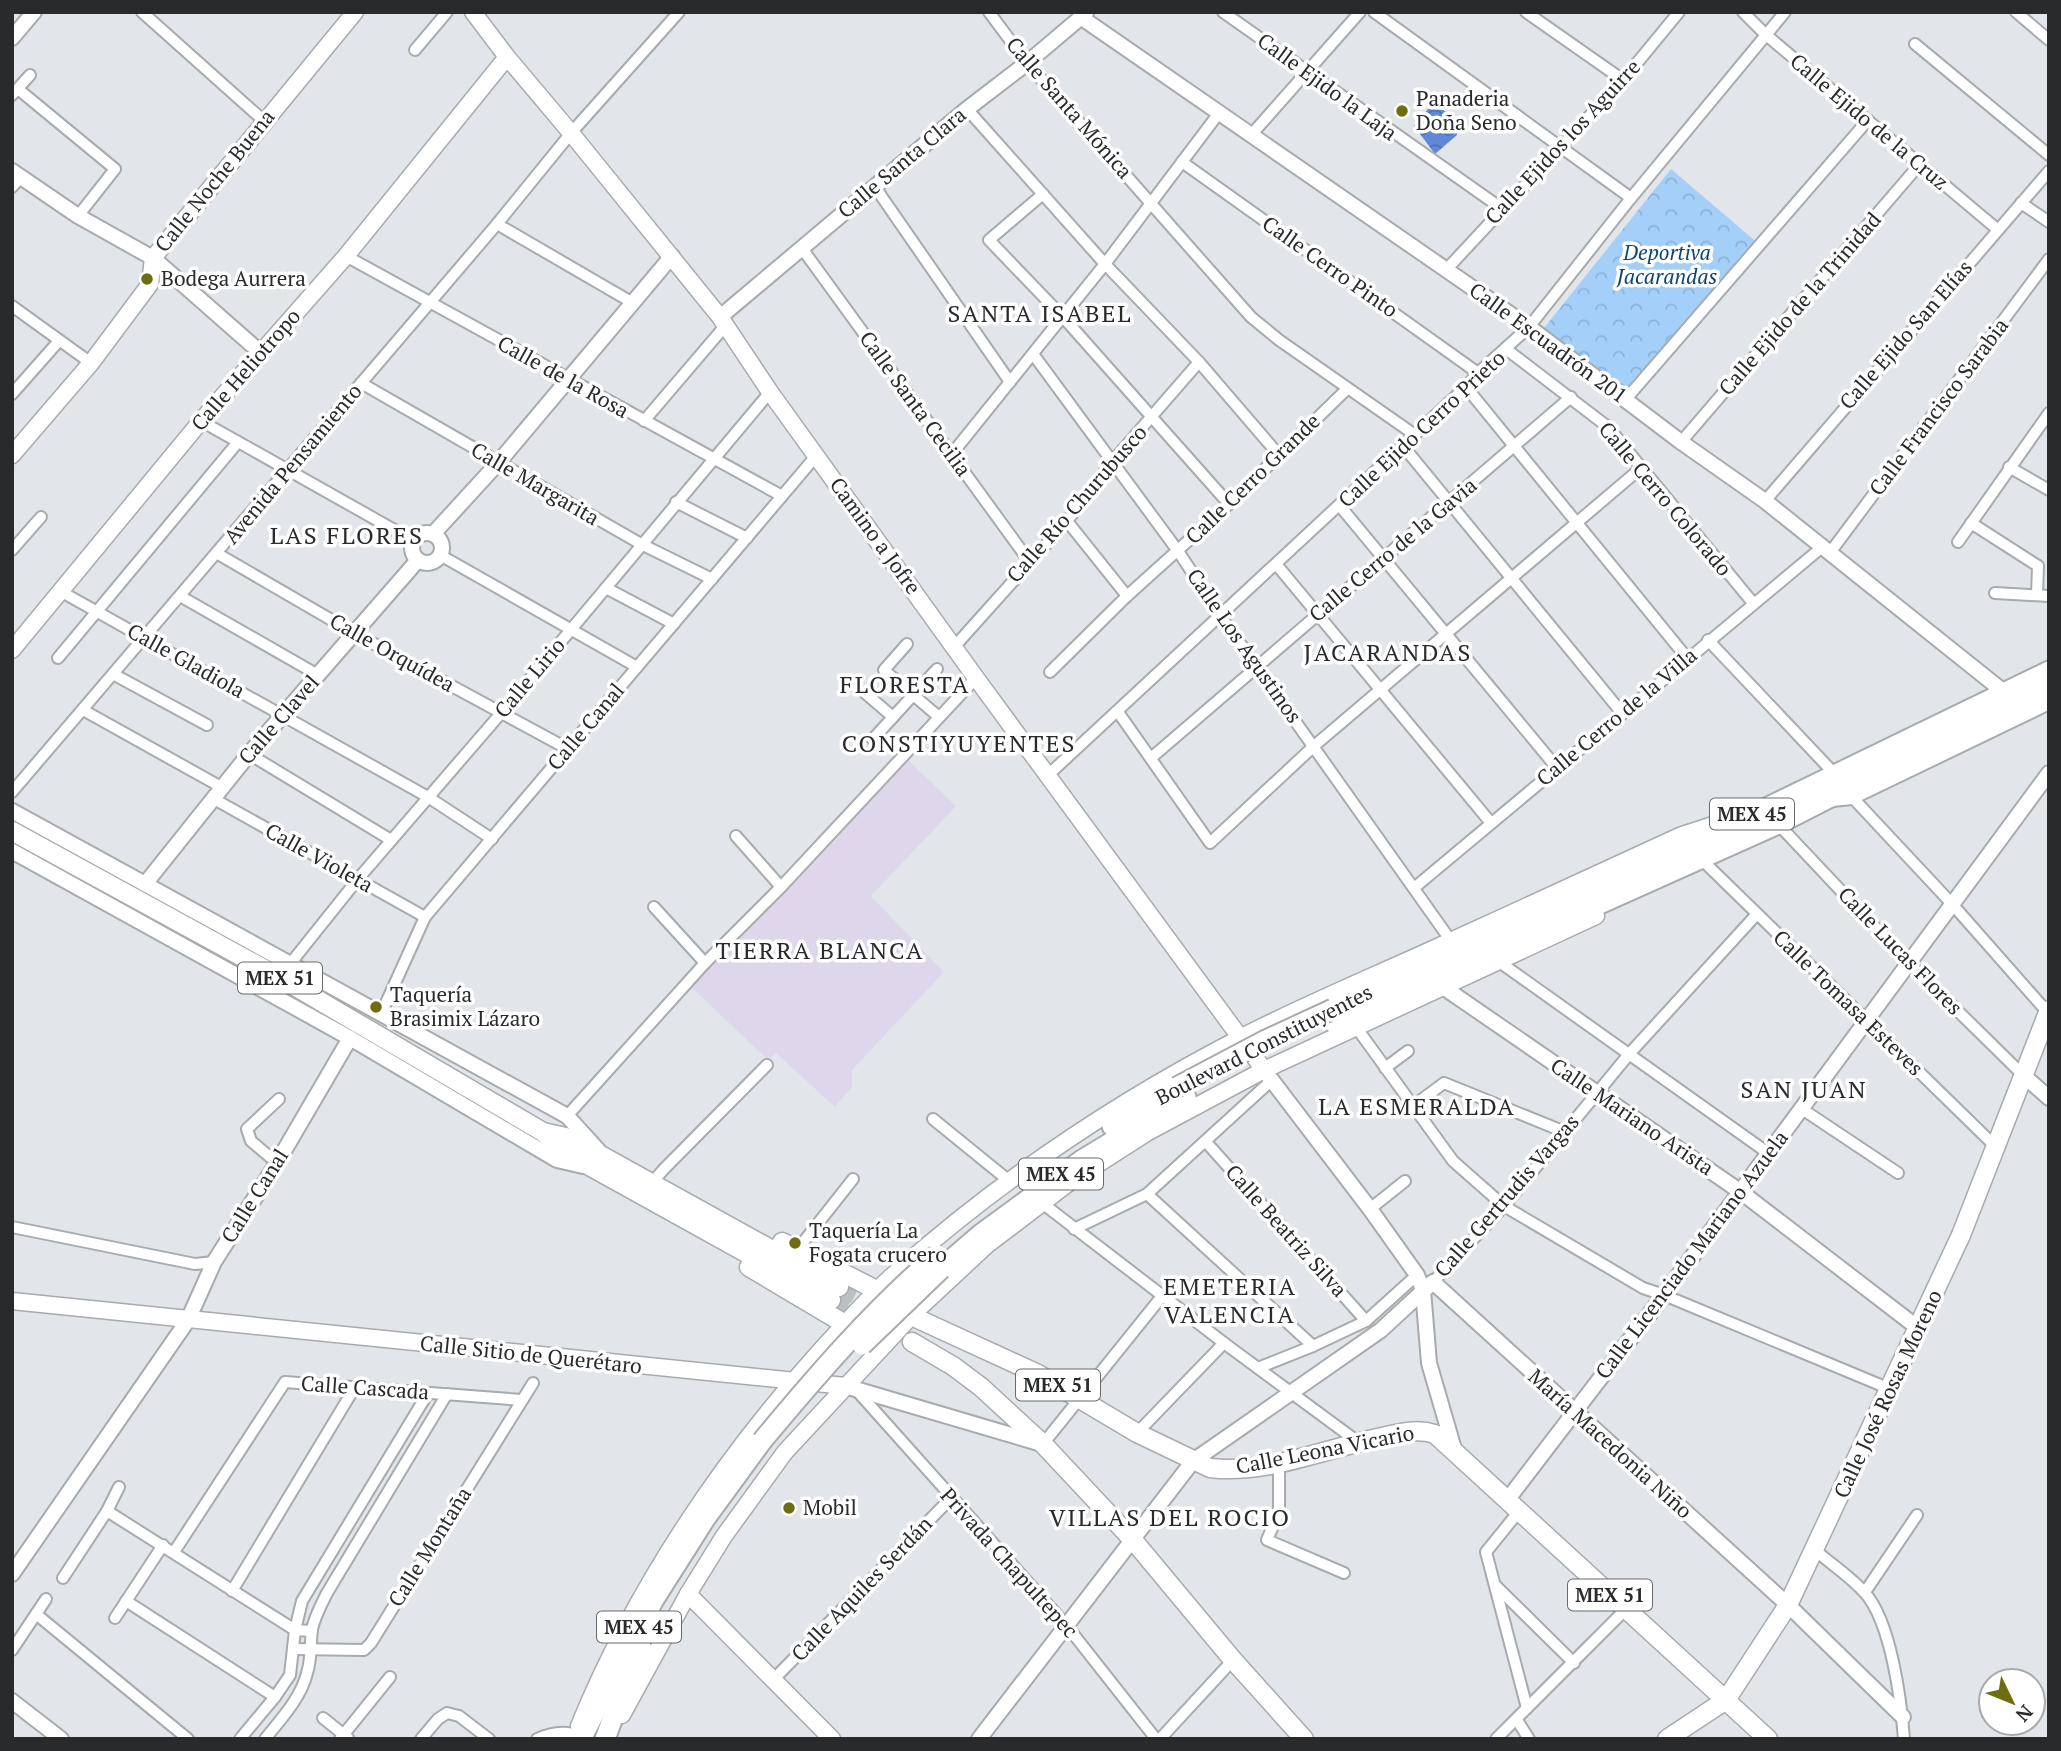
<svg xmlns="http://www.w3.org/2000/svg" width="2061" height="1751" font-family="'PT Serif',serif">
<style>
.commercial{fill:#ded7ec}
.park{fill:url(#park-crowns)}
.water{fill:url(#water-waves)}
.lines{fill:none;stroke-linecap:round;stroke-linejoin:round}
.primary-tunnel{stroke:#bdc0c3;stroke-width:18;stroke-dasharray:18 9;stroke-linecap:butt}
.minor-casing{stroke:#a7abae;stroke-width:14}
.tertiary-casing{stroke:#a7abae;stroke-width:18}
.secondary-casing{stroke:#a7abae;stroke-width:19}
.primary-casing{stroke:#a7abae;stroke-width:21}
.trunk-casing{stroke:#a7abae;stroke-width:23}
.minor{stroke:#fff;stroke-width:10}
.tertiary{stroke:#fff;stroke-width:14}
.secondary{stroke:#fff;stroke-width:16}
.primary{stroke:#fff;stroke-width:18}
.trunk{stroke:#fff;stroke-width:19}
.trunk-bridge-casing{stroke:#a7abae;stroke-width:23;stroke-linecap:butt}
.trunk-bridge{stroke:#fff;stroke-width:19}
.poi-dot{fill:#6d6e10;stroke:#fff;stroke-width:2.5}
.labels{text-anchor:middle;stroke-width:7;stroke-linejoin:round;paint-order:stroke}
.shield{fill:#fff;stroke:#686a6b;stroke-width:2}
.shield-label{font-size:19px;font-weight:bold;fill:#282a2b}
.street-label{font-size:21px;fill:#282a2b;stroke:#fff}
.poi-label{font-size:21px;fill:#282a2b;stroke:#fff;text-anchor:start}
.park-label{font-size:21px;font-style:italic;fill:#0d4571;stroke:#fff}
.quarter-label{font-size:24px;letter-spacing:2px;fill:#282a2b;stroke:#fff}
</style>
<defs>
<pattern id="park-crowns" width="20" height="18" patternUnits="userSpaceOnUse" patternTransform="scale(1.75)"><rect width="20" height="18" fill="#a4cff9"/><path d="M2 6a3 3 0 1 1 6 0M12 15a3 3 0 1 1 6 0" fill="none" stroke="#8db2d6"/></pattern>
<pattern id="water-waves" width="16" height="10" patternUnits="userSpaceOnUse" patternTransform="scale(1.75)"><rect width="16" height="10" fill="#6088d6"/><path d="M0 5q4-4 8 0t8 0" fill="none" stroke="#4f6fae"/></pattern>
</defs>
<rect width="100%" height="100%" fill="#e2e5e9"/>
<path class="commercial" d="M908 760 956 806 871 896 944 972 852 1070V1087L835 1107 776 1053 768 1060 691 987Z"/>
<path class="park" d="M1671 169 1760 245 1627 390 1544 328Z"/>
<path class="water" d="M1428 109 1443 110 1455 118 1457 135 1435 154 1414 126Z"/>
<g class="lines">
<g class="primary-tunnel">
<path d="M839 1287 881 1308"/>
<path d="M831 1300 868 1319"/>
</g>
<defs>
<g id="minor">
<path d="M142 12 264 121"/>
<path d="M989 12 1027 63 1251 317 1279 340 1415 435"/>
<path d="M1223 12 1501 208"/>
<path d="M1374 12 1631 198"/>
<path d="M1526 12 1623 80"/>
<path d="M1743 12 1765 34 1997 229"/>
<path d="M2016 12 2049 40"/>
<path d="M1915 44 2049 155"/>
<path d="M415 50 447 12"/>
<path d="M18 89 115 169 78 216"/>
<path d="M12 95 30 75"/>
<path d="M967 109 1105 264 1199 362 1278 454"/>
<path d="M1252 134 1360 12"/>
<path d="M1182 162 1478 373"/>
<path d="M12 187 21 177"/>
<path d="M875 187 1010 382"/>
<path d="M1043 194 989 240 1063 317 1229 504"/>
<path d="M2021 203 2049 222"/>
<path d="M497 224 633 303"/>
<path d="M801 247 1029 561"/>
<path d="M346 256 782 496"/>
<path d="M1445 271 1623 80 1679 12"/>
<path d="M12 306 91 363"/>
<path d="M1506 349 1608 427 1753 603"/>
<path d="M1033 354 1178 551 1220 615 1451 941"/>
<path d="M361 383 641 544 712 579"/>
<path d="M1466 387 1687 658"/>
<path d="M12 394 58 342"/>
<path d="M1626 399 1868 120"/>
<path d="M201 421 414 541"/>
<path d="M644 421 725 326"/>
<path d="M1681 442 1919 165"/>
<path d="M1403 446 1622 713"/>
<path d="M951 455 1105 264 1219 113"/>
<path d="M2009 467 2049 490"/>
<path d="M1765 501 2049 171"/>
<path d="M676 502 747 538"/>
<path d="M1340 506 1557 768"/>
<path d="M1067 521 1127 596"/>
<path d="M1971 523 2038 566"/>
<path d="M1958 542 2049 413"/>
<path d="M12 550 41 517"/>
<path d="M218 554 354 633 568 749"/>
<path d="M1829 554 2049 259"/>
<path d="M440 555 637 667"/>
<path d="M1276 564 1491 823"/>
<path d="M606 588 674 624"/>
<path d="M60 591 428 797 492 839"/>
<path d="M1995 593 2049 596"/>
<path d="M2037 595 2038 566"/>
<path d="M180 596 318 675"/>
<path d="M1708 640 1830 769"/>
<path d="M907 644 884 670 939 717"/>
<path d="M955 646 1067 521 1112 462 1199 362"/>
<path d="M58 658 238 442"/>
<path d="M1050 672 1127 596 1229 504 1347 389"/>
<path d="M113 674 207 725"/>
<path d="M865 693 893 717"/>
<path d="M83 710 223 788"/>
<path d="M1118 712 1210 843 1314 746 1641 468"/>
<path d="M873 739 937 669"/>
<path d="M249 754 391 840"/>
<path d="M1151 758 1571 397"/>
<path d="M1047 776 1466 387 1478 373 1529 327 1631 198 1785 12"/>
<path d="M12 792 497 224 571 133 679 12"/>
<path d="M1852 797 1953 905 2049 1014"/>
<path d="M214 799 425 917"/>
<path d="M1778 824 1908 962 2024 1076"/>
<path d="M736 836 781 887"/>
<path d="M1700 858 1996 1147"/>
<path d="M1414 888 1821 548"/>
<path d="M654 907 705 963"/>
<path d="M1498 961 1768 1153"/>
<path d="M290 964 358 879 502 712 770 392"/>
<path d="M381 1014 425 917 816 456"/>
<path d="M1356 1027 1453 1161 1504 1206 1643 1288 1664 1295 1890 1389"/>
<path d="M1385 1068 1408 1051"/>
<path d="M1413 1106 1444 1083 1565 1132"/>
<path d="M1802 1109 1898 1173"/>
<path d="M567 1116 705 963 781 887 976 678"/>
<path d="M933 1119 1008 1180"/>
<path d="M1206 1142 1366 1321"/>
<path d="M277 1163 251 1141 247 1129 279 1099"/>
<path d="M651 1184 663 1170 767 1065"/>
<path d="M1147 1194 1313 1346"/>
<path d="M1042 1203 1224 1343 1358 1442"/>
<path d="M1370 1209 1405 1181"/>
<path d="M12 1227 195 1264 214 1262"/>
<path d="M1074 1229 1147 1194 1271 1081"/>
<path d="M797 1250 853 1179"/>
<path d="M1433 1282 1504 1206 1630 1053 1757 914"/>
<path d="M1258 1368 1313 1346 1366 1321 1417 1275"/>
<path d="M858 1392 1067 1626 1156 1739"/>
<path d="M1137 1433 1224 1343"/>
<path d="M1043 1444 1163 1295"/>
<path d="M1279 1463V1512L1267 1540 1344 1573"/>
<path d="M1520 1510 1486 1552 1527 1708"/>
<path d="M107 1511 295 1630 312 1631"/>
<path d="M1815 1550C1831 1564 1851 1577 1865 1593 1891 1622 1901 1700 1904 1739"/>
<path d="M174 1552 285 1382 522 1400"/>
<path d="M63 1578 107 1511 119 1487"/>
<path d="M1496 1586 1574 1663"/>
<path d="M232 1591 355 1387"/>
<path d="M1865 1592 1917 1515"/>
<path d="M126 1601 275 1697"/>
<path d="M36 1614 188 1739"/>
<path d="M115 1618 163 1545"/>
<path d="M293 1649 364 1650 371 1643 533 1383"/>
<path d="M12 1650 46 1599"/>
<path d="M772 1681 951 1498"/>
<path d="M323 1718 348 1738"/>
<path d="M1517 1720 1529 1739"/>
<path d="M240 1739 275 1697 290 1675 295 1630 302 1601 428 1393"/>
<path d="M265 1739C281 1719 301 1698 307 1673 312 1658 310 1644 312 1629 315 1616 321 1605 327 1593L447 1394"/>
<path d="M340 1739 390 1677"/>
<path d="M421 1739 438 1719 447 1713 459 1716 489 1739"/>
<path d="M537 1739C552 1732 567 1730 582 1737"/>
<path d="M1160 1739 1233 1660"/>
<path d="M1496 1739 1625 1610"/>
</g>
<g id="tertiary">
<path d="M1082 18 1529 327 1681 442 1765 501 1999 688"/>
<path d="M12 38 34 12"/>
<path d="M12 171 78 216 153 258 261 353"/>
<path d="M720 317 967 109 1027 63 1086 13"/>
<circle cx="427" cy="548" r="15"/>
<path d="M433 534 498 463 672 256"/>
<path d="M1832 799 1852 797 2049 702"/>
<path d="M12 811 567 1116 598 1150"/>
<path d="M12 851 350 1038 557 1160 583 1166"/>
<path d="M145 884 249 754 418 560"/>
<path d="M1443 987 1741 1192 1918 1328"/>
<path d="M1264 1070 1370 1209 1417 1275 1423 1290 1429 1363 1454 1449"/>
<path d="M2024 1076 2049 1098"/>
<path d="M845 1386 1042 1444"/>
<path d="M1508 1499 1664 1295 2049 773"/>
<path d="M12 1574 188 1320 214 1262 277 1163 350 1038"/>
<path d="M12 1701 61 1739"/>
<path d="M979 1739 1193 1461 1381 1330 1433 1282 1788 1605 1903 1717"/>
</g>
<g id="secondary">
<path d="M473 12 507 57 571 133 720 317 770 392 976 678 1264 1070"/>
<path d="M12 455 91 363 150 284 153 258 355 12"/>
<path d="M12 650 201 421 346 256 507 57"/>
<path d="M12 1301 845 1386"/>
<path d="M688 1594 832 1739"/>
<path d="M622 1715 688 1594 724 1536 785 1452 916 1311 987 1245 1070 1182 1148 1132 1264 1070 1596 916"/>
<path d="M579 1726C635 1589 721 1461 820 1351 843 1326 866 1300 891 1277 997 1182 1116 1102 1242 1037 1300 1007 1362 981 1422 954 1509 915 1596 874 1682 835L1722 822"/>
</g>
<g id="primary">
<path d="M12 831 279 977 543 1132 564 1152 831 1300"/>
<path d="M543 1132 570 1138 839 1287"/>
<path d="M782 1242 904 1304"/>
<path d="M749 1267 845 1324 885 1343"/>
<path d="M918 1319 1038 1374 1137 1433 1210 1468C1268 1475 1326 1448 1382 1437 1401 1433 1416 1428 1435 1434L1768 1739"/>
<path d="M912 1342 953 1366 981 1387 1043 1444 1133 1540 1233 1660 1304 1739"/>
<path d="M1667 1739 1726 1700 1788 1605 1961 1235 2049 1010"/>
</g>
<g id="trunk">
<path d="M1333 1009 1690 845 2049 671"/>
<path d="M1334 1023 1778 824 2048 686"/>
<path d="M1112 1126 1170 1091"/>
<path d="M945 1265 981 1234 1082 1160 1186 1097"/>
<path d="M581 1739 653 1601 705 1519 762 1441"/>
<path d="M605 1739 630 1672 642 1649"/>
</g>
</defs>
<use href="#minor" class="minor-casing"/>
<use href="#tertiary" class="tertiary-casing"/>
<use href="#secondary" class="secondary-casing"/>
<use href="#primary" class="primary-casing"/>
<use href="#trunk" class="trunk-casing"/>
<use href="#minor" class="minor"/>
<use href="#tertiary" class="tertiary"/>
<use href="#secondary" class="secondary"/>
<use href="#primary" class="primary"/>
<use href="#trunk" class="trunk"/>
<defs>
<g id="trunk-bridge">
<path d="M1177 1087 1266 1040 1333 1009"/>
<path d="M862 1345 941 1269"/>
<path d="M762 1441C817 1375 872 1311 937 1255"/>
</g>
</defs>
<use href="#trunk-bridge" class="trunk-bridge-casing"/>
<use href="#trunk-bridge" class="trunk-bridge"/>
</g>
<g class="poi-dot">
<circle cx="1402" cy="111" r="7"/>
<circle cx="147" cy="279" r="7"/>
<circle cx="376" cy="1007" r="7"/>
<circle cx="795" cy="1243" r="7"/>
<circle cx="789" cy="1508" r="7"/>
</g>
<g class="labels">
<g class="shield">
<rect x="1710" y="798.5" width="84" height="31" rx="5"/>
<rect x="238" y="962.5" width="84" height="31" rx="5"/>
<rect x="1019" y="1158.5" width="84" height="31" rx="5"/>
<rect x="1016" y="1369.5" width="84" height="31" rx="5"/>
<rect x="1568" y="1579.5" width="84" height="31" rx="5"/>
<rect x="597" y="1611.5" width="84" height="31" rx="5"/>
</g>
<g class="shield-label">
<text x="1752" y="821">MEX 45</text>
<text x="280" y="985">MEX 51</text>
<text x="1061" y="1181">MEX 45</text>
<text x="1058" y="1392">MEX 51</text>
<text x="1610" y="1602">MEX 51</text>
<text x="639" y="1634">MEX 45</text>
</g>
<g class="street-label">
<text transform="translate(1327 87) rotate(36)" y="7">Calle Ejido la Laja</text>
<text transform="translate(1069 108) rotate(49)" y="7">Calle Santa Mónica</text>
<text transform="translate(1869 122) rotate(40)" y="7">Calle Ejido de la Cruz</text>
<text transform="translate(1563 142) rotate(-47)" y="7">Calle Ejidos los Aguirre</text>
<text transform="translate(902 163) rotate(-40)" y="7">Calle Santa Clara</text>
<text transform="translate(215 181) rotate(-51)" y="7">Calle Noche Buena</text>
<text transform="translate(1330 267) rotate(35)" y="7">Calle Cerro Pinto</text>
<text transform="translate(1800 304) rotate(-49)" y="7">Calle Ejido de la Trinidad</text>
<text transform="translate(1906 335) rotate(-49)" y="7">Calle Ejido San Elías</text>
<text transform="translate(1548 343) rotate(36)" y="7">Calle Escuadrón 201</text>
<text transform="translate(246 370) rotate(-49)" y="7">Calle Heliotropo</text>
<text transform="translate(563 377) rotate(29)" y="7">Calle de la Rosa</text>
<text transform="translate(915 404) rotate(54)" y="7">Calle Santa Cecilia</text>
<text transform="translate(1939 407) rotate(-53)" y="7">Calle Francisco Sarabia</text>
<text transform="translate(1422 429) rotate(-43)" y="7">Calle Ejido Cerro Prieto</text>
<text transform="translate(293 464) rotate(-50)" y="7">Avenida Pensamiento</text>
<text transform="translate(1253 479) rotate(-44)" y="7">Calle Cerro Grande</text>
<text transform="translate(535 484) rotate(30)" y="7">Calle Margarita</text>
<text transform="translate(1665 499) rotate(50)" y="7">Calle Cerro Colorado</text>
<text transform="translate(1077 504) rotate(-49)" y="7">Calle Río Churubusco</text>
<text transform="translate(875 536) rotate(54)" y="7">Camino a Jofre</text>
<text transform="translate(1393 550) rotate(-40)" y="7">Calle Cerro de la Gavia</text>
<text transform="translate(1244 646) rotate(55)" y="7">Calle Los Agustinos</text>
<text transform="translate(392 653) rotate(29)" y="7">Calle Orquídea</text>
<text transform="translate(186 661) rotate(29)" y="7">Calle Gladiola</text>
<text transform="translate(530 678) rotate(-50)" y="7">Calle Lirio</text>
<text transform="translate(1617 717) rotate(-40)" y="7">Calle Cerro de la Villa</text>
<text transform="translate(279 720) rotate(-49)" y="7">Calle Clavel</text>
<text transform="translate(586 727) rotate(-50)" y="7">Calle Canal</text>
<text transform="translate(319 858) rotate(29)" y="7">Calle Violeta</text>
<text transform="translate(1900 951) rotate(46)" y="7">Calle Lucas Flores</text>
<text transform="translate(1848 1003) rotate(44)" y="7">Calle Tomasa Esteves</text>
<text transform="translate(1264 1045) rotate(-27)" y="7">Boulevard Constituyentes</text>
<text transform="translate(1632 1117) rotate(34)" y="7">Calle Mariano Arista</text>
<text transform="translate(255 1196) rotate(-58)" y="7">Calle Canal</text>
<text transform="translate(1507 1196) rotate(-49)" y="7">Calle Gertrudis Vargas</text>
<text transform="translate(1286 1231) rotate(48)" y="7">Calle Beatriz Silva</text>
<text transform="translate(1692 1255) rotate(-53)" y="7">Calle Licenciado Mariano Azuela</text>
<text transform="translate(531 1355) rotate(6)" y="7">Calle Sitio de Querétaro</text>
<text transform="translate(365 1388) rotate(4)" y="7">Calle Cascada</text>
<text transform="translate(1888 1394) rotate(-65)" y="7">Calle José Rosas Moreno</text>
<text transform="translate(1610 1444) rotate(42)" y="7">María Macedonia Niño</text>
<text transform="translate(1325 1450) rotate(-11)" y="7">Calle Leona Vicario</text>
<text transform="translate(430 1547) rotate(-58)" y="7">Calle Montaña</text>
<text transform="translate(1009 1563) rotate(48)" y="7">Privada Chapultepec</text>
<text transform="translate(862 1589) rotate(-46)" y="7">Calle Aquiles Serdán</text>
</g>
<g class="poi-label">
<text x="1416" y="106">Panaderia<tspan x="1416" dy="24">Doña Seno</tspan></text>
<text x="161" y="286">Bodega Aurrera</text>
<text x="390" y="1002">Taquería<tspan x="390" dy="24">Brasimix Lázaro</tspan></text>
<text x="809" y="1238">Taquería La<tspan x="809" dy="24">Fogata crucero</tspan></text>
<text x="803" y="1515">Mobil</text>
</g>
<g class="park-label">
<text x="1667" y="260">Deportiva<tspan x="1667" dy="24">Jacarandas</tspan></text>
</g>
<g class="quarter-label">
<text x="1040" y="322">SANTA ISABEL</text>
<text x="347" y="544">LAS FLORES</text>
<text x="1388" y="661">JACARANDAS</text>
<text x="905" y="693">FLORESTA</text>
<text x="959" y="752">CONSTIYUYENTES</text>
<text x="820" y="959">TIERRA BLANCA</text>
<text x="1804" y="1098">SAN JUAN</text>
<text x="1417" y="1115">LA ESMERALDA</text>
<text x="1230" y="1295">EMETERIA<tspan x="1230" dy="28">VALENCIA</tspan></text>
<text x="1170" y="1526">VILLAS DEL ROCIO</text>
</g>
</g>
<rect width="2061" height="1751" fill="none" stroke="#282a2b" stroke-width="28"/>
<g transform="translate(2012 1702) rotate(133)"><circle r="33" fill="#ffffff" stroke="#a9aaaa" stroke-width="2"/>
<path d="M0-5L12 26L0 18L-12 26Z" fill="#6d6e10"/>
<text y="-10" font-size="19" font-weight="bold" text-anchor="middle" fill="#282a2b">N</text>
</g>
</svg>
